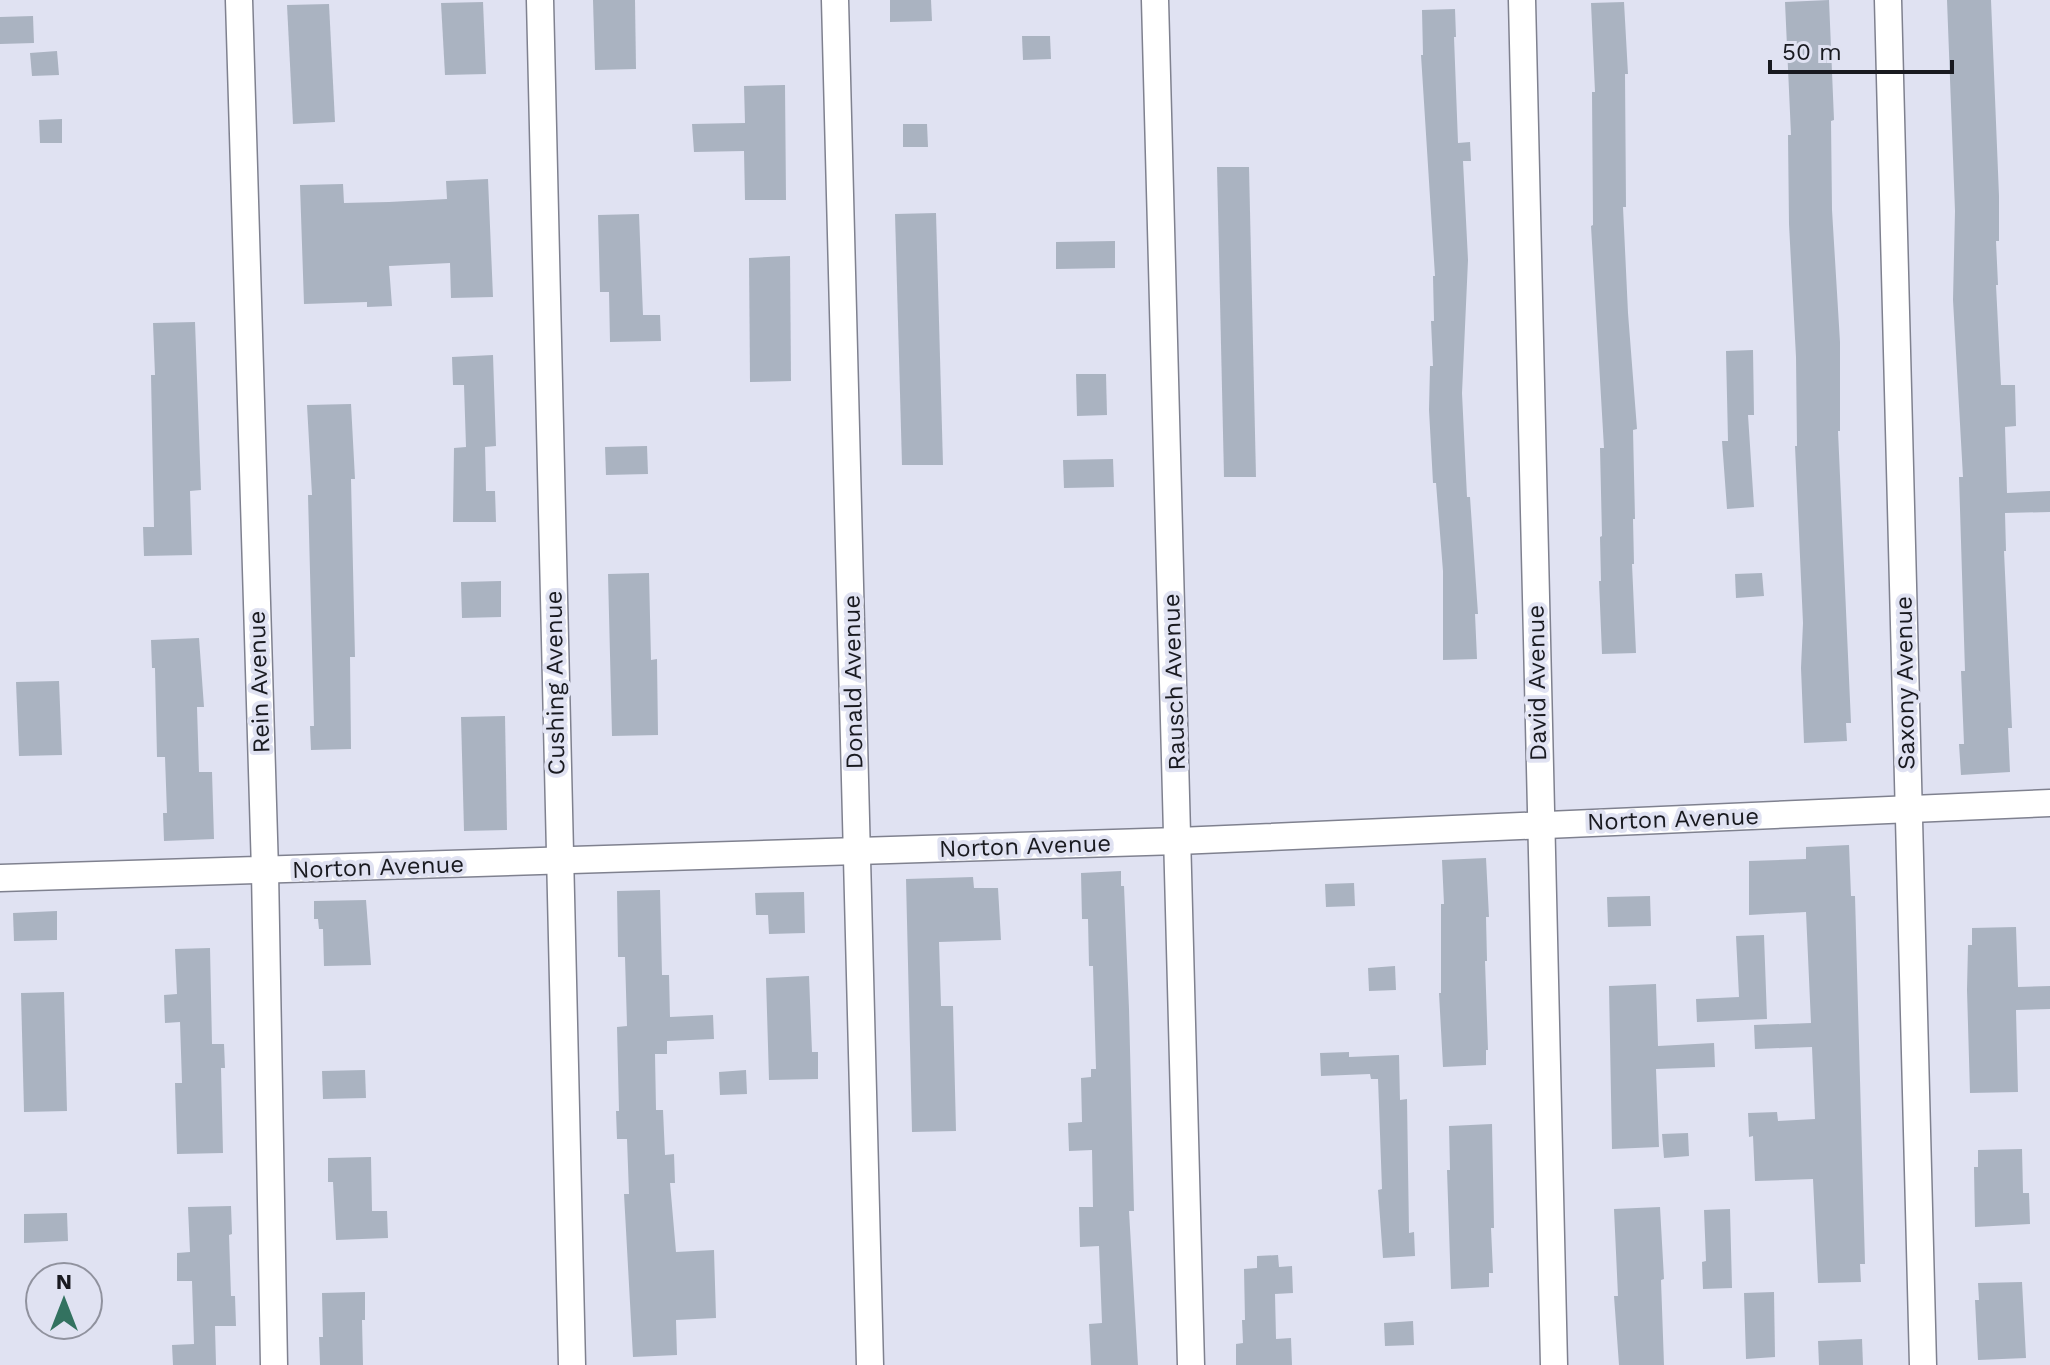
<svg xmlns="http://www.w3.org/2000/svg" width="2050" height="1365" font-family="'Work Sans',sans-serif">
<style>
.building{fill:#aab3c1}
.lines{fill:none;stroke-linecap:round;stroke-linejoin:round}
.minor-casing{stroke:#7f818f;stroke-width:29}
.minor{stroke:#fff;stroke-width:26}
.labels{text-anchor:middle;stroke-width:8;stroke-linejoin:round;paint-order:stroke}
.street-label{font-size:24px;fill:#191a20;stroke:#e0e2f2}
</style>
<rect width="100%" height="100%" fill="#e0e2f2"/>
<g class="building">
<path d="M593 0H635L636 69 595 70Z"/>
<path d="M890 0H931L932 21 890 22Z"/>
<path d="M1829 0 1834 120 1831 121 1832 210 1840 342V431H1838L1851 723H1846L1847 741 1804 743 1801 668 1803 623 1795 446H1797L1796 357 1789 224 1788 135H1791L1785 2Z"/>
<path d="M1947 0H1991L1999 196V241H1996L1998 285H1996L2001 385H2015L2016 426 2005 427 2007 493 2050 491V512L2005 513 2006 551H2004L2012 728H2008L2010 772 1961 775 1959 744H1964L1961 671H1965L1959 477H1963L1953 300 1955 211Z"/>
<path d="M483 2 486 74 445 75 441 3Z"/>
<path d="M1624 2 1628 74H1625L1626 207H1623L1628 313 1637 429 1633 430 1635 519H1633L1634 564H1632L1636 653 1602 654 1599 581H1601L1600 537 1602 536 1600 448H1604L1591 226 1593 225 1592 92H1595L1591 3Z"/>
<path d="M329 4 335 122 293 124 287 5Z"/>
<path d="M1455 9 1456 37H1454L1458 143 1470 142 1471 161H1463L1468 260 1462 393 1467 497H1470L1478 614H1475L1477 659 1443 660V571L1436 483H1433L1429 410 1430 366H1433L1431 321H1434L1433 276H1435L1421 55H1423L1422 10Z"/>
<path d="M33 16 34 43 0 44V17Z"/>
<path d="M1022 36H1050L1051 59 1023 60Z"/>
<path d="M57 51 59 75 32 76 30 53Z"/>
<path d="M785 85 786 200H745L744 151 694 152 692 124 745 123 744 86Z"/>
<path d="M62 119V143H40L39 120Z"/>
<path d="M903 124H927L928 147H903Z"/>
<path d="M1217 167H1249L1256 477H1224Z"/>
<path d="M488 179 493 297 451 298 450 263 389 266 392 306 367 307V302L304 304 300 185 343 184 344 203 389 202 447 199 446 181Z"/>
<path d="M936 213 943 465H902L895 214Z"/>
<path d="M639 214 643 315H660L661 341 610 342 609 292H600L598 215Z"/>
<path d="M1115 241V268L1056 269V242Z"/>
<path d="M790 256 791 381 750 382 749 258Z"/>
<path d="M195 322 201 490 190 491 192 555 144 556 143 527H154L151 375H155L153 323Z"/>
<path d="M1753 350 1754 415H1748L1754 507 1727 509 1722 441H1728L1726 351Z"/>
<path d="M493 355 496 446 485 447 486 491H495L496 522H453L454 448 466 447 464 385H453L452 357Z"/>
<path d="M1076 374H1106L1107 415 1077 416Z"/>
<path d="M351 404 355 479H351L355 657H350L351 749 311 750 310 726H314L308 495H312L307 405Z"/>
<path d="M647 446 648 474 606 475 605 447Z"/>
<path d="M1113 459 1114 487 1064 488 1063 460Z"/>
<path d="M649 573 651 660 657 659 658 735 612 736 608 574Z"/>
<path d="M1762 573 1764 596 1736 598 1735 574Z"/>
<path d="M501 581V617L462 618 461 582Z"/>
<path d="M199 638 204 707H197L199 772H212L214 839 164 841 163 813H167L165 757H157L155 668H152L151 640Z"/>
<path d="M59 681 62 755 19 756 16 682Z"/>
<path d="M505 716 507 830 464 831 461 717Z"/>
<path d="M1849 845 1851 896H1855L1865 1264H1860L1861 1282 1818 1283 1813 1179 1755 1181 1753 1136 1749 1137 1748 1113 1777 1112 1778 1121 1815 1119 1812 1047 1755 1049 1754 1025 1811 1023 1806 912 1749 915V861L1806 859V847Z"/>
<path d="M1486 858 1489 917H1486L1487 961H1485L1488 1050H1486V1065L1443 1067 1439 993H1441V904H1444L1442 860Z"/>
<path d="M1121 871V886H1124L1129 1009 1134 1211H1129L1138 1365H1091L1089 1324 1102 1323 1099 1246 1080 1247 1079 1207H1093L1092 1150 1069 1151 1068 1123 1082 1122 1081 1078 1091 1077V1069H1096L1093 966H1089L1088 919H1082L1081 873Z"/>
<path d="M973 877 974 888H998L1001 940 939 942 941 1006H953L956 1131 912 1132 906 879Z"/>
<path d="M1354 883 1355 906 1326 907 1325 884Z"/>
<path d="M660 890 662 975H669L670 1017 713 1015 714 1039 667 1041V1054H655L656 1110H663L665 1155 674 1154 675 1183H670L676 1252 714 1250 716 1318 676 1320 677 1355 633 1357 624 1194H629L627 1139H617L616 1111H619L617 1027 627 1026 625 957H618L617 891Z"/>
<path d="M804 892 805 933 769 934 768 915H756L755 893Z"/>
<path d="M1650 896 1651 926 1608 927 1607 897Z"/>
<path d="M366 900 371 965 324 966 323 929H319L318 919H314V901Z"/>
<path d="M57 911V940L14 941 13 913Z"/>
<path d="M2016 927 2018 987 2050 986V1009L2016 1010 2018 1092 1970 1093 1967 990 1968 945H1972V928Z"/>
<path d="M1764 935 1767 1019 1697 1022 1696 999 1739 997 1736 936Z"/>
<path d="M210 948 212 1044H224L225 1068H221L223 1153 177 1154 175 1083H182L180 1022 165 1023 164 995 177 994 175 949Z"/>
<path d="M1395 966 1396 990 1369 991 1368 968Z"/>
<path d="M809 976 812 1052H818V1079L769 1080 766 978Z"/>
<path d="M1656 984 1658 1046 1714 1043 1715 1067 1656 1069 1659 1147 1612 1149 1609 986Z"/>
<path d="M64 992 67 1111 24 1112 21 993Z"/>
<path d="M1349 1052V1057L1399 1055 1400 1100 1407 1099 1409 1233 1414 1232 1415 1256 1383 1258 1378 1190 1382 1189 1378 1079H1371L1370 1074 1321 1076 1320 1053Z"/>
<path d="M365 1070 366 1098 323 1099 322 1071Z"/>
<path d="M746 1070 747 1094 720 1095 719 1072Z"/>
<path d="M1492 1124 1494 1228H1491L1493 1273H1489V1287L1451 1289 1447 1170H1450L1449 1126Z"/>
<path d="M1688 1133 1689 1156 1664 1158 1662 1134Z"/>
<path d="M2022 1149 2023 1193H2029L2030 1224 1975 1227 1974 1167H1978V1150Z"/>
<path d="M371 1157 372 1211H387L388 1238 336 1240 333 1182H328V1158Z"/>
<path d="M231 1206 232 1234 229 1235 231 1296H235L236 1326H215L216 1365H173L172 1345 194 1344 192 1281H177V1253L190 1252 188 1207Z"/>
<path d="M1660 1207 1664 1279 1661 1280 1664 1365H1619L1614 1296H1618L1614 1209Z"/>
<path d="M1730 1209 1732 1288 1703 1289 1702 1262 1706 1261 1704 1210Z"/>
<path d="M67 1213 68 1241 24 1243V1214Z"/>
<path d="M1278 1255 1279 1267 1292 1266 1293 1293 1275 1294 1276 1339 1291 1338 1292 1365H1236V1344L1243 1343 1242 1320H1245L1244 1269 1257 1268V1256Z"/>
<path d="M2022 1282 2026 1358 1978 1360 1975 1300H1979L1978 1283Z"/>
<path d="M365 1292V1320H362L363 1365H320L319 1337H323L322 1293Z"/>
<path d="M1774 1292 1775 1357 1746 1359 1744 1293Z"/>
<path d="M1413 1321 1414 1345 1385 1346 1384 1323Z"/>
<path d="M1862 1339 1863 1365H1819L1818 1341Z"/>
</g>
<g class="lines">
<defs>
<g id="minor">
<path d="M239 0 265 871 274 1365"/>
<path d="M540 0 572 1365"/>
<path d="M835 0 870 1365"/>
<path d="M1155 0 1191 1365"/>
<path d="M1522 0 1554 1365"/>
<path d="M1888 0 1923 1365"/>
<path d="M0 878 1178 841 2050 803"/>
</g>
</defs>
<use href="#minor" class="minor-casing"/>
<use href="#minor" class="minor"/>
</g>
<g class="labels">
<g class="street-label">
<text transform="translate(259 682) rotate(-92)" y="8">Rein Avenue</text>
<text transform="translate(853 682) rotate(-91)" y="8">Donald Avenue</text>
<text transform="translate(1174 682) rotate(-92)" y="8">Rausch Avenue</text>
<text transform="translate(555 683) rotate(-91)" y="8">Cushing Avenue</text>
<text transform="translate(1537 683) rotate(-91)" y="8">David Avenue</text>
<text transform="translate(1905 683) rotate(-91)" y="8">Saxony Avenue</text>
<text transform="translate(1673 819) rotate(-2)" y="8">Norton Avenue</text>
<text transform="translate(1025 846) rotate(-2)" y="8">Norton Avenue</text>
<text transform="translate(378 867) rotate(-2)" y="8">Norton Avenue</text>
</g>
</g>
<g transform="translate(64 1301)"><circle r="38" fill="#e0e2f2" stroke="#90929e" stroke-width="2"/>
<path d="M0-6L14 30L0 20L-14 30Z" fill="#337260"/>
<text y="-12" font-size="22" font-weight="bold" text-anchor="middle" fill="#191a20">N</text>
</g>
<path d="M1770 60v12h182v-12" fill="none" stroke="#191a20" stroke-width="4"/>
<text x="1782" y="60" font-size="24" fill="#191a20" stroke="#e0e2f2" stroke-width="6" paint-order="stroke">50 m</text>
</svg>
